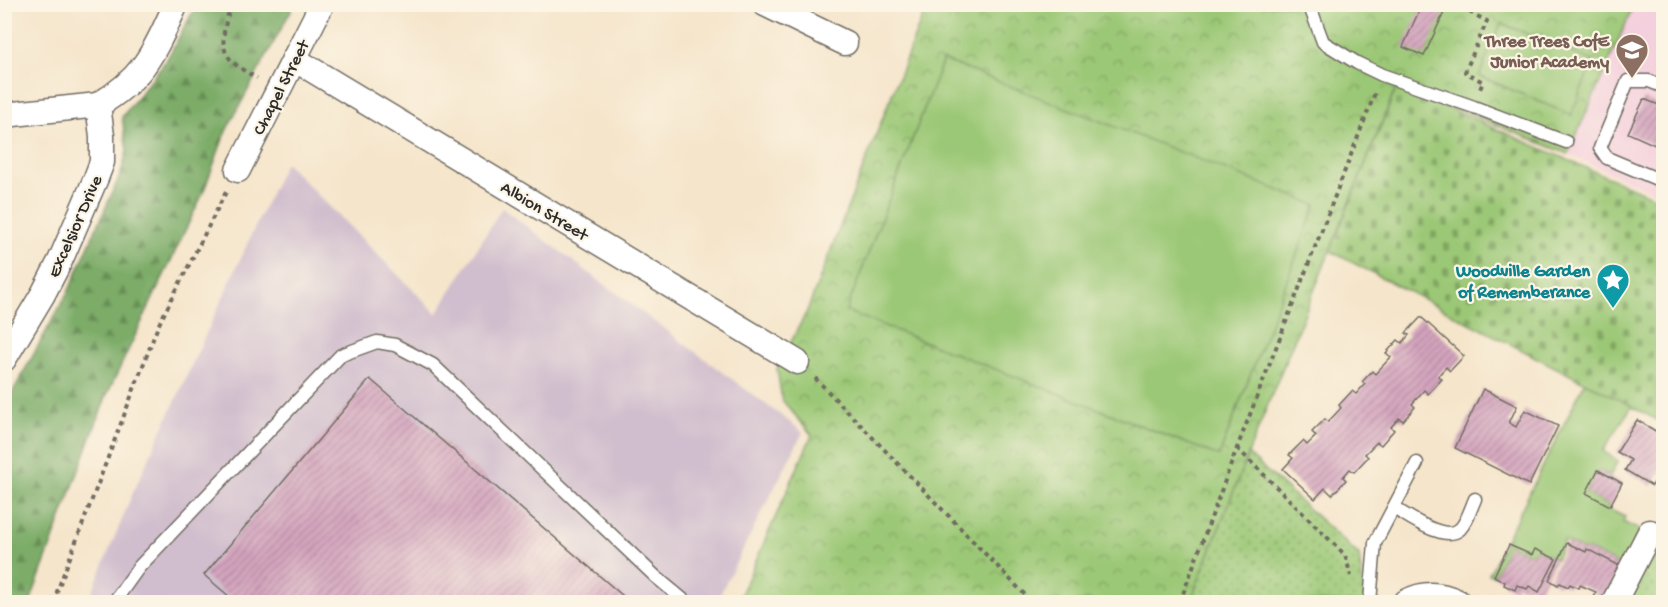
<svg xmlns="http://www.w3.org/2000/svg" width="1668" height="607" font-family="'Gochi Hand',sans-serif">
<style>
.built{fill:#f4cfdd}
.industrial{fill:#d0bdcd}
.grass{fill:url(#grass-dots);stroke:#637a50;stroke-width:1.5}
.forest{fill:url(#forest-firs);stroke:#546c49;stroke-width:1.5}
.cemetery{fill:url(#cemetery-stones);stroke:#637a50;stroke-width:1.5}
.park{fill:url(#park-crowns);stroke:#637a50;stroke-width:1.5}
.garden{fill:#9bc876;stroke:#637a50;stroke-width:1.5}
.building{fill:url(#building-hatch)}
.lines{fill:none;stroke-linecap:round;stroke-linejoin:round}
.service-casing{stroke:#726c63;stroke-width:15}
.minor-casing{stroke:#726c63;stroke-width:27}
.path{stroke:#726c63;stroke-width:4;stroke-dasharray:4.5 4.5;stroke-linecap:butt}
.service{stroke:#fff;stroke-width:12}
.minor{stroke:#fff;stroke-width:24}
.labels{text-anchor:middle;stroke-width:4.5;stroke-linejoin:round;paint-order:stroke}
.education-label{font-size:18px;font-weight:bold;fill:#785e54;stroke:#fcf5e5;text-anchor:end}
.street-label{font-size:18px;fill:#2b2b2b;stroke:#fcf5e5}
.culture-label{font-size:18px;font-weight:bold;fill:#0d838f;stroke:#fcf5e5;text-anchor:end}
</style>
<defs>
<pattern id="grass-dots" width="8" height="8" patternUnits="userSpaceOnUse" patternTransform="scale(1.5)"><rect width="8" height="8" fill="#9bc876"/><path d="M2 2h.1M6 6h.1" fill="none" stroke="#7fa361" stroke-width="1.8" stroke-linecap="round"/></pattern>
<pattern id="forest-firs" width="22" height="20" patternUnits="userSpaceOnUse" patternTransform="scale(1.5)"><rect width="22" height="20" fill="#7cac67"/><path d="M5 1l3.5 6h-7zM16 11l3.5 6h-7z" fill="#668c55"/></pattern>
<pattern id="cemetery-stones" width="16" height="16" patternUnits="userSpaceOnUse" patternTransform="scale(1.5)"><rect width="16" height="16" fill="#9bc876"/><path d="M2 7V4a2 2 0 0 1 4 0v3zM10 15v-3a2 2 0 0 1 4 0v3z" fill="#7fa361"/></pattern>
<pattern id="park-crowns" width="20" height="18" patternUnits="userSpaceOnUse" patternTransform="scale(1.5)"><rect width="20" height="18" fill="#9bc876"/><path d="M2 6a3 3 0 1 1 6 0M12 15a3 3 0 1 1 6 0" fill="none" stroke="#7fa361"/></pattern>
<pattern id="building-hatch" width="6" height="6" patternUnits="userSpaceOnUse" patternTransform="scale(1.5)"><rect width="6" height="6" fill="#d4a4be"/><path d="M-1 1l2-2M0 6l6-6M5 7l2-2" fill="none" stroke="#ac869b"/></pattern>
</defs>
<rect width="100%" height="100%" fill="#fcf5e5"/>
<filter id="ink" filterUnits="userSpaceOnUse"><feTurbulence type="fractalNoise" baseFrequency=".0167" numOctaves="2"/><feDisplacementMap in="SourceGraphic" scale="12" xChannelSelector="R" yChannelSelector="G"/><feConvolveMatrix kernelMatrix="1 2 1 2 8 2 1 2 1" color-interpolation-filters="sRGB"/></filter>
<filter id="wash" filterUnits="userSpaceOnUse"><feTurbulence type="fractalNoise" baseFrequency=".008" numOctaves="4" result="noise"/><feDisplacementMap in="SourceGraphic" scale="24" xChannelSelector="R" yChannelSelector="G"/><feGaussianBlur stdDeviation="1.35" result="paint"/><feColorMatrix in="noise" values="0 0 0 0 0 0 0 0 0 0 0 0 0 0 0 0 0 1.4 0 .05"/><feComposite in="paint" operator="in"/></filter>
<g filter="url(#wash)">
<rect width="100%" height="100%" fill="#f5e5cb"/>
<path class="built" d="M1634 5H1663V196L1568 154Z"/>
<path class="industrial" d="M285 162 437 314 502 208 803 432 718 598 723 602H88L132 495Z"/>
<g class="grass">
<path d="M1248 454 1359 555 1365 602H1190Z"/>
<path d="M1663 525V602H1634L1628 599Z"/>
</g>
<path class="forest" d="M197 4 294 5 226 131 203 193 106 397 30 602H5V412L12 393 69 290 121 173 127 151 122 117 167 59Z"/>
<path class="cemetery" d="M1397 86 1663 201V423L1330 251Z"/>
<path class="park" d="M927 5H1634L1568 154 1397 85 1248 454 1190 602H739L738 601 812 435 782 400 777 369 807 311Z"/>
<g class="garden">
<path d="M1501 23 1593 61 1571 115 1479 76Z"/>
<path d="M943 60 1316 205 1219 456 846 311Z"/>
<path d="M1585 382 1632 406 1603 451 1618 461 1610 476 1598 470 1586 493 1610 506 1608 509 1625 517 1623 522 1640 530 1622 567 1588 549 1586 552 1564 541 1556 559 1535 549 1532 555 1509 545 1494 576 1489 574Z"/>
</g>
<g id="blocks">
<g class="building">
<path d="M1422 4H1439L1446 8 1424 56 1403 47Z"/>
<path d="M1644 99 1664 107V149L1628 133Z"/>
<path d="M1421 317 1464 356 1450 371 1446 367 1438 376 1442 379 1428 394 1424 390 1412 404 1415 407 1403 421 1399 418 1391 427 1394 430 1381 445 1377 442 1365 454 1368 457 1354 472 1350 469 1343 477 1346 480 1332 495 1325 488 1315 499 1283 469 1293 458 1289 455 1303 441 1307 445 1316 436 1312 432 1325 419 1328 422 1341 408 1339 405 1352 391 1356 394 1365 384 1362 382 1372 371 1375 374 1391 357 1386 353 1398 340 1402 343 1409 335 1406 333Z"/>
<path d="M370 379 630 602H236L204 575Z"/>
<path d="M1483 389 1517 406 1509 423 1516 427 1525 410 1558 426 1529 485 1455 448Z"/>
<path d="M1637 420 1664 436V473L1660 472 1652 486 1625 470 1631 460 1617 452Z"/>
<path d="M1598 470 1622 483 1610 506 1586 493Z"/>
<path d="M1567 543 1586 552 1587 549 1622 567 1604 602 1593 597 1596 592 1580 585 1578 588 1570 584 1568 587 1560 583 1558 585 1549 580Z"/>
<path d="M1509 545 1532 555 1535 549 1556 559 1539 592 1529 586 1527 589 1517 585 1515 590 1504 585 1505 582 1494 576Z"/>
</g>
</g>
</g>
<g filter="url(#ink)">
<use href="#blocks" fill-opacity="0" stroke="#726c63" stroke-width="1.5"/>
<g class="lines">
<defs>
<g id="service">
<path d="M1309 4 1323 42 1357 63 1382 75 1474 107 1566 142"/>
<path d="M1664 87 1649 81H1628L1600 148 1607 158 1664 182"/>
<path d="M1394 508C1408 516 1445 543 1460 529 1467 522 1471 508 1475 499"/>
<path d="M114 602 139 567 341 355 377 342 395 345 433 365 656 577 686 602"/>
<path d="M1370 602 1375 543 1417 463"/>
</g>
<g id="minor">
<path d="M765 4 845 43"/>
<path d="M294 59 797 362"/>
<path d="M4 115 98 105"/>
<path d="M238 170 322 4"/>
<path d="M4 359 43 294 60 261 96 178 102 162V136L98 105C144 78 154 52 176 4"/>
<path d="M1406 602C1424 592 1440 593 1458 602"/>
<path d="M1614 602 1650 532"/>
</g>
</defs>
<use href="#service" class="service-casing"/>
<use href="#minor" class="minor-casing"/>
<g class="path">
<path d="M231 4C219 45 217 57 257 78"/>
<path d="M1453 4 1487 21 1465 72 1483 82 1480 89"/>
<path d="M815 378 1032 602"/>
<path d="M1237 448 1345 555 1351 576"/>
<path d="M53 602 158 326 226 192"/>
<path d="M1180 602 1237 448 1375 93"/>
</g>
<use href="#service" class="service"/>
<use href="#minor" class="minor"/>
</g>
</g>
<defs>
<symbol id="school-pin" viewBox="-11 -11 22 30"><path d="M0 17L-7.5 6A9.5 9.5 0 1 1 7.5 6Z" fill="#8d6e63" stroke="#fcf5e5"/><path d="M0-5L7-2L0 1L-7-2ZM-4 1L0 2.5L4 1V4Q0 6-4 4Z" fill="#fff"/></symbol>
<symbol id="sight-pin" viewBox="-11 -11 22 30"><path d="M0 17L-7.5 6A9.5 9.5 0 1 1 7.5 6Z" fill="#0f9aa8" stroke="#fcf5e5"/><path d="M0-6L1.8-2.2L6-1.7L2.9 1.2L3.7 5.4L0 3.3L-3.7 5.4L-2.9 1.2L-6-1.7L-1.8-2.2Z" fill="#fff"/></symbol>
</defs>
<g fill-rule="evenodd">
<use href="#school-pin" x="1613" y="31" width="38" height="52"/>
<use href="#sight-pin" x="1594" y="261" width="38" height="52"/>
</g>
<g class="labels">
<g class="education-label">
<text x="1609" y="46">Three Trees CofE<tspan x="1609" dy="21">Junior Academy</tspan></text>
</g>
<g class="street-label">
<text transform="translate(280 87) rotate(-63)" y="6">Chapel Street</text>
<text transform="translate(545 210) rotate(31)" y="6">Albion Street</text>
<text transform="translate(74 226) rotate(-66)" y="6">Excelsior Drive</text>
</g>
<g class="culture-label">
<text x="1590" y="276">Woodville Garden<tspan x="1590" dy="21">of Rememberance</tspan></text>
</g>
</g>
<rect width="1668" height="607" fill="none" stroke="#fcf5e5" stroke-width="24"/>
</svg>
